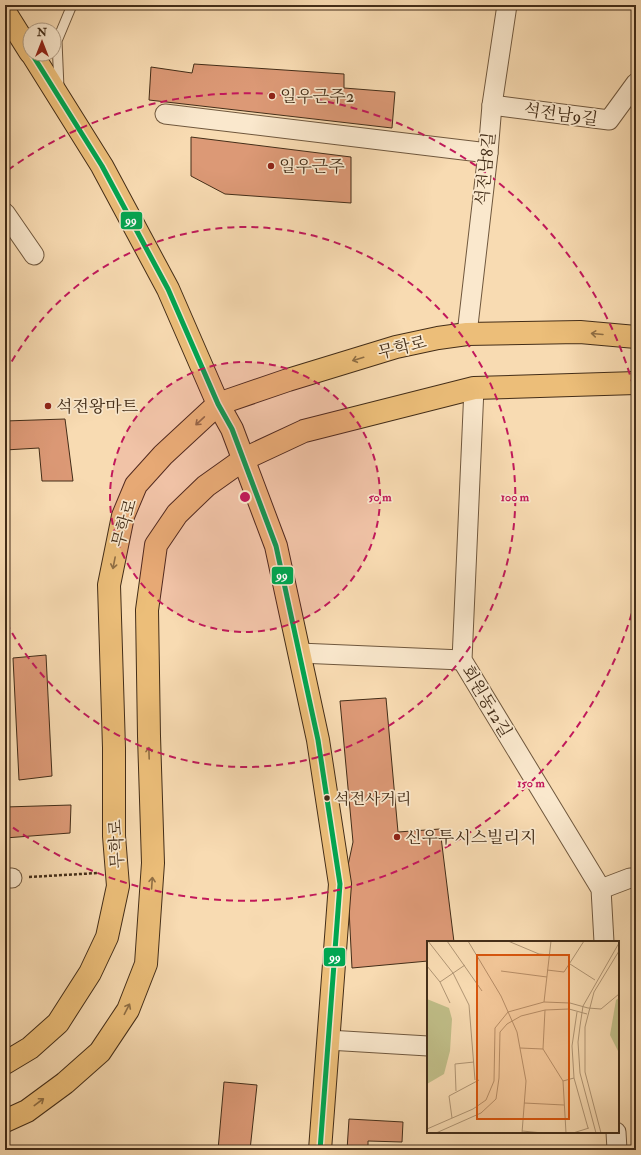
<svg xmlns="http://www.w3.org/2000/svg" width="641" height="1155" font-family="'IM FELL Double Pica','Noto Serif KR',serif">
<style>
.building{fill:#dc9976;stroke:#432d18}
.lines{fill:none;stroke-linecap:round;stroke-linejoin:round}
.lane-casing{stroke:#70583e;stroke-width:11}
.street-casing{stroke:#70583e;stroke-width:21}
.primary-casing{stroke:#432d18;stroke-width:24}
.path{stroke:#432d18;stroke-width:2.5;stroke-dasharray:3 2;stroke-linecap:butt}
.lane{stroke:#fae8cd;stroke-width:9}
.street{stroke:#fae8cd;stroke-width:19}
.primary{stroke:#ecbe79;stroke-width:22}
.bus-1-casing{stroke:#fae8cd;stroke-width:8}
.bus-1{stroke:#00a651;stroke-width:5}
.oneway{stroke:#8f6e44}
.ring{fill:none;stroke:#c2185b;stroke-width:2;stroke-dasharray:7 5}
.poi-dot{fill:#8f2418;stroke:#fae8cd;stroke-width:1.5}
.bus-dot{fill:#432d18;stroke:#fae8cd;stroke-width:1.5}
.labels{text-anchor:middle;stroke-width:3.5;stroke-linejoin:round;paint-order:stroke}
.bus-label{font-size:16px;fill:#432d18;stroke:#fae8cd;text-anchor:start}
.poi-label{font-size:17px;fill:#432d18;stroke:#fae8cd;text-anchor:start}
.street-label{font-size:17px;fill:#432d18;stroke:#fae8cd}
.inset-road{fill:none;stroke:#b09574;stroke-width:1}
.view{fill:#d8550d;fill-opacity:0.15;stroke:#d8550d;stroke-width:2}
.inset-edge{fill:none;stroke:#432d18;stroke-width:2}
.centre{fill:#c2185b;stroke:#fae8cd;stroke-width:2}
.ring-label{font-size:12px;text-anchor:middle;font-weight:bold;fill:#c2185b;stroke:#fae8cd;stroke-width:3.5;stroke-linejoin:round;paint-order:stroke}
.line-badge{stroke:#fae8cd;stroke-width:1.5}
.badge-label{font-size:11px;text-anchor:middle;font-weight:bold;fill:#fff}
</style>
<rect width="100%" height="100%" fill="#f8dbb2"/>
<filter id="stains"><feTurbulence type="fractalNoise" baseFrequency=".005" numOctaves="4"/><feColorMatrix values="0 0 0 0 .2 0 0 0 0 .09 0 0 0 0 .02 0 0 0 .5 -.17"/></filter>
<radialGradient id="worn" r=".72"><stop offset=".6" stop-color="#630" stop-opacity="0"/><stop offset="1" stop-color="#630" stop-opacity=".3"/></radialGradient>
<g class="building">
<path d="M194 64 344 74V88L395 92 392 128 149 100 151 67 192 73Z"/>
<path d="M191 137 351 157V203L225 194 191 176Z"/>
<path d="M65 419 73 481H42L39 448 5 450V421Z"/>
<path d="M46 655 52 776 19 780 13 658Z"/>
<path d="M386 698 398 832 440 829 454 942H428V961L352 968 347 870 353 842 340 701Z"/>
<path d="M71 805 70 833 5 838V807Z"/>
<path d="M224 1082 257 1085 250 1150H218Z"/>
<path d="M349 1119 403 1122 402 1142 368 1141V1150H347Z"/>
</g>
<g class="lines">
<defs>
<path id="lane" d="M59 88 57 41 72 5"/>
<g id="street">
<path d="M492 105 609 120 636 83"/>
<path d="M165 114 488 153"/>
<path d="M5 213 34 255"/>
<path d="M467 334 488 153 492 105 507 5"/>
<path d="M474 388 462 660 601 889 604 942"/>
<path d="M299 653 462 660"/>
<path d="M5 878H12"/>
<path d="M601 889 630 878H636"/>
<path d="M328 1040 428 1046"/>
<path d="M616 1132 617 1150"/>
</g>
<g id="primary">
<path d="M5 12 30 52"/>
<path d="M32 54 102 166 168 289 218 404 232 429 276 546 318 740 340 884 320 1150"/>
<path d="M5 1063 30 1048 58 1023 90 973 107 937 118 886 114 836V748L109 585 123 516 136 485 163 455 218 404 288 380 396 347 438 338 467 334 580 332 636 337"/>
<path d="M5 1121 27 1111 65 1083 100 1052 128 1010 146 964 153 863 149 736 147 610 156 545 177 514 206 486 244 459 304 431 474 388 636 383"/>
</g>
</defs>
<use href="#lane" class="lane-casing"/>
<use href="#street" class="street-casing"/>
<use href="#primary" class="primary-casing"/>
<path class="path" d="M29 877 98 873"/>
<use href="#lane" class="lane"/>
<use href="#street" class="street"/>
<use href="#primary" class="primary"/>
<defs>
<path id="bus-1" d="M32 54 102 166 168 289 218 404 232 429 276 546 318 740 340 884 320 1150"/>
</defs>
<use href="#bus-1" class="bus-1-casing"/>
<use href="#bus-1" class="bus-1"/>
</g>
<defs><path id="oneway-shaft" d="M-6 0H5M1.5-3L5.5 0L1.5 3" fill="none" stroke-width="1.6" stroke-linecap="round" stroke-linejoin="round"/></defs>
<g class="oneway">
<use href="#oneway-shaft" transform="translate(597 334) rotate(-175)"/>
<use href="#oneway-shaft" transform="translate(358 359) rotate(163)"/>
<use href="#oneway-shaft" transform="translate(200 421) rotate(137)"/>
<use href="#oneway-shaft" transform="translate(114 563) rotate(101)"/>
<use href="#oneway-shaft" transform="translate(149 753) rotate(-92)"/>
<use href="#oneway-shaft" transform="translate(152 883) rotate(-86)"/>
<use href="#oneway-shaft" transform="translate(127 1009) rotate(-63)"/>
<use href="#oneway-shaft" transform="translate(39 1102) rotate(-37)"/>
</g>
<circle cx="245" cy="497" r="135" fill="#c2185b" fill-opacity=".12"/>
<g class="ring">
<circle cx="245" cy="497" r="135"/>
<path d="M6 372A270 270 0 1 1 6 622"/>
<path d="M635 602A404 404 0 0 1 8 824M8 170A404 404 0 0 1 635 392"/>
</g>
<g class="poi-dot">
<circle cx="272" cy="96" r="4"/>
<circle cx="271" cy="166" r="4"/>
<circle cx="48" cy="406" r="4"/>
<circle cx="397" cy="837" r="4"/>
</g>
<circle class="bus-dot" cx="327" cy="798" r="3.5"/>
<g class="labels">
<g class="bus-label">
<text x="334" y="804">석전사거리</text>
</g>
<g class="poi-label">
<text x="280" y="102">일우근주2</text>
<text x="279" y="172">일우근주</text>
<text x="56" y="412">석전왕마트</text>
<text x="405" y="843">신우투시스빌리지</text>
</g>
<g class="street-label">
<text transform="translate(561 114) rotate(8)" y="6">석전남9길</text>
<text transform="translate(485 169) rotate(-84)" y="6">석전남8길</text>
<text transform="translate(402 347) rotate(-14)" y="6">무학로</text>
<text transform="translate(124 523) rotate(-74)" y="6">무학로</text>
<text transform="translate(487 701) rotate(59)" y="6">회원동12길</text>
<text transform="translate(116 844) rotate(-93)" y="6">무학로</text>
</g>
</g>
<g transform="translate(427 941)">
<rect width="192" height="192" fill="#f8dbb2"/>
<path d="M192 57V112L183 94 189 59Z" fill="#c1bf89"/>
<path d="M0 58 22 67 25 78 23 110 17 133 0 143Z" fill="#c1bf89"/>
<path class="inset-road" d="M1 0 26 32 42 64 48 139M20 0 55 50M41 0 74 55 90 91 99 140 95 192M81 0 112 13 123 14M143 23 168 39M0 25 13 41 23 62M120 29 137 31 157 0M74 30 120 36M13 41 38 24M117 61 124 0M161 67 174 68 192 53M118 69 116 108 136 140 139 192M93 107 116 108M147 137 161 187M136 140 147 137 145 105 150 71M29 150 28 123 47 121M97 162 137 164M25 177 22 155 52 139M0 188 46 168 59 159 67 140 68 87 81 71 117 61 143 62 161 67M95 190 116 192M9 192 54 172 69 158 72 137 73 91 80 83 94 75 118 69 142 68 160 73M146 192 162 187M169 192 153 132 151 101 153 85 156 65 192 2M174 192 158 131V86L167 51 192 10"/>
<path class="view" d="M50 14H142V178H50Z"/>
<rect width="192" height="192" class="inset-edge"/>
</g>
<circle cx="245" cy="497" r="6" class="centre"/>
<g class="ring-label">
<text x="380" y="501">50 m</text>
<text x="515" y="501">100 m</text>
<text x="531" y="787">150 m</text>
</g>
<g class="line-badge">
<rect x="120" y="211" width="23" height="19" rx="4" fill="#00a651"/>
<rect x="271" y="566" width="23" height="19" rx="4" fill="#00a651"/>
<rect x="323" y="947" width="23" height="20" rx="4" fill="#00a651"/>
</g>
<g class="badge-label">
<text x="131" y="224">99</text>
<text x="282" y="579">99</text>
<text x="335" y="961">99</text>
</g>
<rect width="641" height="1155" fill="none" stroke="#f8dbb2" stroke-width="20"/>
<rect x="6" y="6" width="629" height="1143" fill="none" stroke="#432d18" stroke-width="2"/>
<rect x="10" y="10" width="621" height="1135" fill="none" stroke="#432d18"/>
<g transform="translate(42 42)"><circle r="19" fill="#fae8cd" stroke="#b19d85"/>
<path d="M0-3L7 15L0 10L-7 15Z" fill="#8f2418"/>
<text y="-6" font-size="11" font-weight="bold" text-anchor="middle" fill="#432d18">N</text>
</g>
<rect width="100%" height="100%" filter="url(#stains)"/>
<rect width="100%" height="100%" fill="url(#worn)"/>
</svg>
